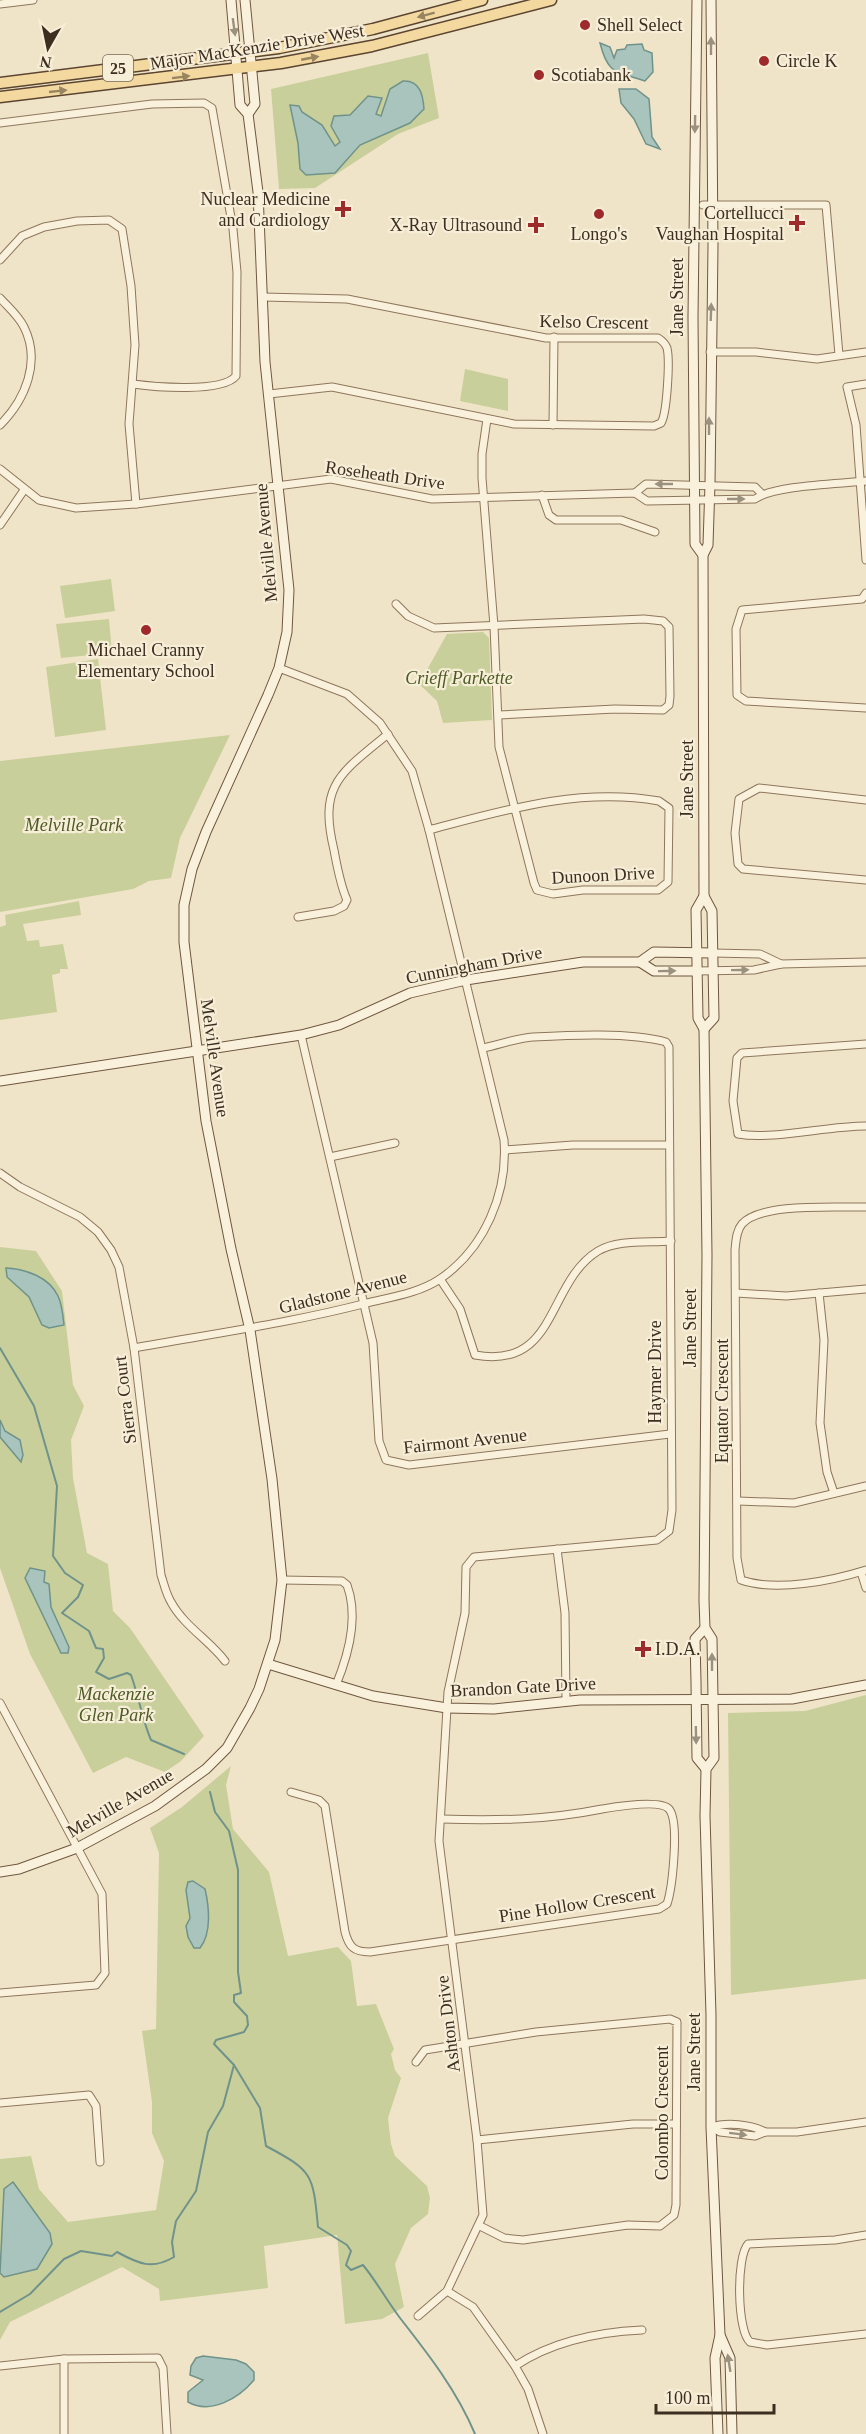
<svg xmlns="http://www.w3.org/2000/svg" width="866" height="2434" font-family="Georgia,serif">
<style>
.green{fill:#c9cf9b}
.water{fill:#a9c4bc;stroke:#6f938a;stroke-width:1.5}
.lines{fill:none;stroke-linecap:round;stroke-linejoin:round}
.stream{stroke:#6f938a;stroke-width:2}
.street-casing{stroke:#8d765c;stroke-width:9}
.secondary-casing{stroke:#6f573f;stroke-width:11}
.primary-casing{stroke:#5b4430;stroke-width:13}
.street{stroke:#faf1dc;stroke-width:7}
.secondary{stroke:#faf1dc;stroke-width:9}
.primary{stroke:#f3d9a0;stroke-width:10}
.oneway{fill:#988460}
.oneway2{fill:#9c907e}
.poi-dot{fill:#9e2a2b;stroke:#f7eed8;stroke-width:2}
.labels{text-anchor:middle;stroke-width:4.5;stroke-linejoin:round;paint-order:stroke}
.shield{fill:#f7eed8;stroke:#756857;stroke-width:1.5}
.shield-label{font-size:16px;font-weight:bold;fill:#3d2e20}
.poi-label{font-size:18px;fill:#3d2e20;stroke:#f7eed8;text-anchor:start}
.street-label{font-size:18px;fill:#3d2e20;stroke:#f7eed8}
.park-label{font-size:18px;font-style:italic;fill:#4d5a26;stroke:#f7eed8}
</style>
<rect width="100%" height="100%" fill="#f0e4c8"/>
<g class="green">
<path d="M428 53 439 118 398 134 315 188 279 189 271 89Z"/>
<path d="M465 369 508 379V411L460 401Z"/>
<path d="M111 579 115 611 65 618 60 586Z"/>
<path d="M109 619 112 653 61 658 56 624Z"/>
<path d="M483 632 489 638 492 720 443 723 437 701 419 684 447 634Z"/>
<path d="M98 659 106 730 55 737 46 667Z"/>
<path d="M230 735 180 838 171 878 149 881 133 889 0 912V761Z"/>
<path d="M79 901 81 915 23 924 27 941 39 940 40 947 63 944 68 969H60V973L52 975 57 1012 0 1020V927L6 925 5 915Z"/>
<path d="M0 1247 36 1251 62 1291 73 1385 84 1406 71 1440 73 1478 87 1553 108 1564 113 1611 130 1628 204 1736 181 1761 165 1772 126 1757 93 1773 30 1654 0 1568Z"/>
<path d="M866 1695V1979L731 1995 728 1713 805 1711Z"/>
<path d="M231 1766 226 1785 233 1829 269 1872 288 1956 338 1947 351 1961 357 2006 376 2004 394 2049 391 2054 395 2070 401 2078 388 2118 391 2144 395 2156 427 2186 430 2198 428 2214 411 2228 395 2264 404 2307 382 2319 345 2324 337 2235 264 2246 268 2288 160 2301 159 2289 122 2267 10 2322 0 2340V2159L31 2156 39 2189 68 2222 156 2210 164 2161 152 2133V2102L142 2031 156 2029 159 1853 150 1828 182 1807Z"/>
</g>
<g class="water">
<path d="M600 43 610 47 614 58 617 50 625 49 627 45 642 44 644 50 652 53 653 72 645 81C616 71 608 75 600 43Z"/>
<path d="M403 81C420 80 423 95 424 109L410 123 360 145 335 173 306 175 300 169 298 143 290 105 299 106 302 112 322 125 335 146 340 142 331 126 334 116 350 115 368 96 382 98 376 114 381 116 390 89Z"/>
<path d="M619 89H636L649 99 652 137 660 149 646 144 634 119 621 103Z"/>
<path d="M6 1268C26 1269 49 1277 58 1296 62 1304 63 1316 64 1325L49 1328 42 1325 29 1297 7 1277Z"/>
<path d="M0 1420 5 1431 20 1440 23 1455 21 1462 0 1437Z"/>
<path d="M30 1568 45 1571 44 1582 49 1584 51 1607 69 1647 68 1653H61L25 1578Z"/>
<path d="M193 1881 205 1889C209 1906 212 1933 200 1948H194L188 1937 186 1926 190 1918 186 1890 188 1882Z"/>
<path d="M13 2182 50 2233 52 2244 37 2269 4 2277 0 2273 4 2189Z"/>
<path d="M203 2356 236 2360 246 2364 254 2372V2380C239 2398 211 2415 188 2402V2392L203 2380 190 2375 191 2366 196 2358Z"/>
</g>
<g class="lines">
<g class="stream">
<path d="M0 1348 34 1406 57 1486 53 1556 65 1573 83 1585 78 1597 62 1613 89 1631 96 1648 103 1649 104 1658 96 1672 109 1679 127 1673 131 1675C139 1697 142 1719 151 1740L184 1754"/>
<path d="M210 1792 215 1812 229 1831 238 1870V1972L241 1993 234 1995V2002L247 2016 248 2025 244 2032 216 2040 214 2044 234 2065 260 2108 266 2146C313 2171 313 2174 318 2227L347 2245 351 2251 346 2265 351 2270 363 2265C377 2282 387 2301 400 2318 429 2355 457 2391 475 2434"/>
<path d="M0 2312 30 2294 64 2259 81 2251 112 2256 117 2252C139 2264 152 2270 174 2257L172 2242 176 2221 196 2191 208 2132 223 2106 234 2065"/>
</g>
<defs>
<g id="street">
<path d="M0 4 33 0"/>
<path d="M0 123 152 104 204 103 212 108 233 229 237 272 236 376C222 393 154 387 133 384"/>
<path d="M703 205H826L839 355"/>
<path d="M0 260 22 236 44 227 77 221 109 220 122 229 131 286 135 345 129 424 136 504"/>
<path d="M263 297 347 299 546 338H658C663 341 665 343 667 348 670 360 667 414 661 423L654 426 514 424 332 387 269 394"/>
<path d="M0 298C8 307 18 315 24 327 41 361 26 399 0 425"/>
<path d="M710 352H756L817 359 866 352"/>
<path d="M866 384 847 387 856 425 866 560"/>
<path d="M553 425 554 337"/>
<path d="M0 469 39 500 76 508 136 504 331 479 432 499 635 493 647 501 755 499C774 485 840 484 866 481"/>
<path d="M635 493 646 484 755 487 762 494"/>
<path d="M542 495 549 515 556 520H621L655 532"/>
<path d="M0 525 24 490"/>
<path d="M866 593 862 599 742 610 736 629 737 695 746 701 866 708"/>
<path d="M396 604 408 616 434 628 644 619 663 621 669 627 670 696 669 705 663 710 615 709 499 715"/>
<path d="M866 800 759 788 739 799 735 833 738 864 743 869 866 880"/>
<path d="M429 830C505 810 579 787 659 801L669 808 668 882 658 890H583L553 894 537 890 534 883 499 747 494 626 482 478V454L487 419"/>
<path d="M298 917 334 911 344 906 347 900C340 884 337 866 334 850 318 784 341 773 388 734"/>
<path d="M713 953 760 954 781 964"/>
<path d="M697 971 754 970 781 964 866 962"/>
<path d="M301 1035 373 1343 379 1441 386 1460 409 1465 670 1434"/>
<path d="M866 1044 742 1053 737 1058 733 1101 738 1134C774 1140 826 1126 866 1126"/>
<path d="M505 1150 573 1145H669"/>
<path d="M330 1157 395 1143"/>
<path d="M0 1173 20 1187 80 1217 98 1232 111 1250 119 1267 134 1348 161 1575C164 1584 166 1594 171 1602 184 1626 209 1640 225 1661"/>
<path d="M866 1207C838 1208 761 1202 742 1224 736 1231 736 1241 735 1250L737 1558 741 1580C776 1592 831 1581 866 1570"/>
<path d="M440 1279 460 1309 475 1355C558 1370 546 1283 598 1251 618 1239 648 1243 671 1241"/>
<path d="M736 1293 786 1296 866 1289"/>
<path d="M819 1293 824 1340 820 1423 827 1472 834 1493"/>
<path d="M134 1348C212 1334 290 1323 367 1303 392 1297 419 1293 440 1279 485 1248 508 1193 504 1140L429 830 412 771 380 723 347 694 279 668"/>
<path d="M738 1501 794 1503 866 1486"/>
<path d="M557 1549 565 1613 566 1701"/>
<path d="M861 1572 866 1588"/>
<path d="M282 1580 342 1581 347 1585C359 1617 348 1656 336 1685"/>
<path d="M0 1703 102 1894 105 1973 96 1985 0 1993"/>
<path d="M291 1792 319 1800 325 1806 345 1932C349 1947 354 1952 370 1952L659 1909 667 1904C672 1889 680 1822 669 1809 660 1799 614 1807 602 1809 547 1820 496 1821 441 1819"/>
<path d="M416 2062 425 2050 536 2032 670 2019 677 2022 676 2205 674 2215 660 2226 628 2225 523 2240 504 2238 480 2226"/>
<path d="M0 2103 89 2095 96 2106 100 2162"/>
<path d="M711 2127 720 2132 755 2136 765 2132H797L866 2122"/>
<path d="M711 2127C726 2122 751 2124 765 2132"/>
<path d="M477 2140 633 2124H676"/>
<path d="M866 2235 835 2240 748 2244C736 2257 737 2331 750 2342L767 2345 866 2334"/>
<path d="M447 2291 473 2307 515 2366"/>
<path d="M418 2316 447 2291 483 2215 477 2140 439 1841 448 1692 465 1613 466 1567 474 1557 657 1540 669 1531 672 1510 669 1047 666 1042C630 1032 570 1035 533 1037 516 1038 499 1045 483 1048"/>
<path d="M64 2359V2434"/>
<path d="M0 2366 64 2359 158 2358 163 2368 167 2434"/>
<path d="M543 2434 528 2389 515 2366C553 2341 597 2332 642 2330"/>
</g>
<g id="secondary">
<path d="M245 0 255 104 248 114"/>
<path d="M697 0 693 317 695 544 703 555"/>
<path d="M704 896 696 910 698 1018 704 1029 707 1255 704 1601 705 1628 712 1639 714 1758 706 1769 705 1816 711 2015V2127L720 2335 715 2358 718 2434"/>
<path d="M640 962 654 971H697"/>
<path d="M704 1029 714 1018 712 911 704 896 703 555 708 545 710 484 713 246 711 0"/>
<path d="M0 1081 301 1035 339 1025 410 993 466 980 583 962H640L654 952 713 953"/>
<path d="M705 1628 695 1639 696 1682 697 1758 706 1769"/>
<path d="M268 1664 373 1696 447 1708 494 1709 580 1700 792 1699 866 1685"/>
<path d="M0 1872 19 1869 77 1848 155 1806 206 1769 227 1748 250 1708 259 1689 275 1640 282 1580 272 1479 250 1330 231 1249 206 1121 184 942V905L192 869 206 832 268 695 279 668 287 632 289 590 265 362 258 192 248 114 240 105 231 0"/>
<path d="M720 2335 730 2358 732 2434"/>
</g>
<g id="primary">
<path d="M0 83 279 48 373 29 482 0"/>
<path d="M0 97 281 63 372 46 551 0"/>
</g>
</defs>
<use href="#street" class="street-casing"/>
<use href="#secondary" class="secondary-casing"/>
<use href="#primary" class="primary-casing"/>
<use href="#street" class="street"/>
<use href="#secondary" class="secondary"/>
<use href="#primary" class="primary"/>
</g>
<defs><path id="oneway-solid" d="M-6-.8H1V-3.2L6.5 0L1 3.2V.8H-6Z" transform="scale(1.5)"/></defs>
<g class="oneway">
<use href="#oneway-solid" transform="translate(426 15) rotate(165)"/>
<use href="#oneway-solid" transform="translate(310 58) rotate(-11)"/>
<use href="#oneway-solid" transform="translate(181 77) rotate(-7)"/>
<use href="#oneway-solid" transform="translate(58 91) rotate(-6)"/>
</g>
<g class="oneway2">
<use href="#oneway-solid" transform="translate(234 27) rotate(82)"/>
<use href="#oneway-solid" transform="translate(711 46) rotate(-90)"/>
<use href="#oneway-solid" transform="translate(695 124) rotate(91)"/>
<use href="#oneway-solid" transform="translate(711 312) rotate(-88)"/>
<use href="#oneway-solid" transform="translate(709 426) rotate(-90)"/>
<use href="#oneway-solid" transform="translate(664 484) rotate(180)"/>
<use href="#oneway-solid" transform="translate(736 499)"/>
<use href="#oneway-solid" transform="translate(740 970) rotate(-1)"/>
<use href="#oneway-solid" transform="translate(667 971) rotate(-1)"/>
<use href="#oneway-solid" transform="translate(712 1662) rotate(-90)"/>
<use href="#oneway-solid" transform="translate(696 1735) rotate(89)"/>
<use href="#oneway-solid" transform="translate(738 2134) rotate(7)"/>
<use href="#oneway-solid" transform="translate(729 2363) rotate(-99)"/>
</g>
<g class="poi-dot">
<circle cx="585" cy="25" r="6"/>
<circle cx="764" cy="61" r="6"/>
<circle cx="539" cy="75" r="6"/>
<path d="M340 200h6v6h6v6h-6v6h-6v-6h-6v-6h6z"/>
<circle cx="599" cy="214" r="6"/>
<path d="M794 214h6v6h6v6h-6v6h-6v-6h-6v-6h6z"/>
<path d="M533 216h6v6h6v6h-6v6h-6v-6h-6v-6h6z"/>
<circle cx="146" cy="630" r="6"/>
<path d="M640 1640h6v6h6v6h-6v6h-6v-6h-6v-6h6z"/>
</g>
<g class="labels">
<rect class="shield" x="103" y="55" width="30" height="26" rx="4.5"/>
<g class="shield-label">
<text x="118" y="74">25</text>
</g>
<g class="poi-label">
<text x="597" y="31">Shell Select</text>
<text x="776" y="67">Circle K</text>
<text x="551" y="81">Scotiabank</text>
<text x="330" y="205" text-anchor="end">Nuclear Medicine<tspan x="330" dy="21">and Cardiology</tspan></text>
<text x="784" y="219" text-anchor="end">Cortellucci<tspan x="784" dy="21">Vaughan Hospital</tspan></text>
<text x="522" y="231" text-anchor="end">X-Ray Ultrasound</text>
<text x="599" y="240" text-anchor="middle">Longo's</text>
<text x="146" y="656" text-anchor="middle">Michael Cranny<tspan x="146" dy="21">Elementary School</tspan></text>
<text x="655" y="1655">I.D.A.</text>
</g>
<g class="street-label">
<text transform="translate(257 47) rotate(-9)" y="6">Major MacKenzie Drive West</text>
<text transform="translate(677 297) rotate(-90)" y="6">Jane Street</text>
<text transform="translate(594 322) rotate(1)" y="6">Kelso Crescent</text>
<text transform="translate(385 475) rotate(8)" y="6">Roseheath Drive</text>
<text transform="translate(266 543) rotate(-95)" y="6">Melville Avenue</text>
<text transform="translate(687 779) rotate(-90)" y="6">Jane Street</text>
<text transform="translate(603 875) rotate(-3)" y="6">Dunoon Drive</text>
<text transform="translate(474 965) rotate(-11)" y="6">Cunningham Drive</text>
<text transform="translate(215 1058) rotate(82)" y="6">Melville Avenue</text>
<text transform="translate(343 1292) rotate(-14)" y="6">Gladstone Avenue</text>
<text transform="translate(690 1328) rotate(-90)" y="6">Jane Street</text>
<text transform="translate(655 1372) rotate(-90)" y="6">Haymer Drive</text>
<text transform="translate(125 1400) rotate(-97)" y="6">Sierra Court</text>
<text transform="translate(722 1401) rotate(-90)" y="6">Equator Crescent</text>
<text transform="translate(465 1441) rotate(-6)" y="6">Fairmont Avenue</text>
<text transform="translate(523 1687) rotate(-3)" y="6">Brandon Gate Drive</text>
<text transform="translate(120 1803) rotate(-30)" y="6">Melville Avenue</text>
<text transform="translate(577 1904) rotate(-9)" y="6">Pine Hollow Crescent</text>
<text transform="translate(448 2024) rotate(-97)" y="6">Ashton Drive</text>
<text transform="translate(694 2052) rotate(-90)" y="6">Jane Street</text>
<text transform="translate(662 2113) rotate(-90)" y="6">Colombo Crescent</text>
</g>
<g class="park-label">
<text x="459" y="684">Crieff Parkette</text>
<text x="74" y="831">Melville Park</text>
<text x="116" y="1700">Mackenzie<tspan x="116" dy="21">Glen Park</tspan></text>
</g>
</g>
<g transform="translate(48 48) rotate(189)" stroke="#f7eed8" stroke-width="4.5" paint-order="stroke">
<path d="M0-4.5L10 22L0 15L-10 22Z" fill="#3d2e20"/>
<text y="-9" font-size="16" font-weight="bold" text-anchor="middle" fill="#3d2e20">N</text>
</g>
<path d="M656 2404v9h118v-9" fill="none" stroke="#3d2e20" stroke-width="3"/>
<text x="665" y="2404" font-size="18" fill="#3d2e20" stroke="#f7eed8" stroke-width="4.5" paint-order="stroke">100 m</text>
</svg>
